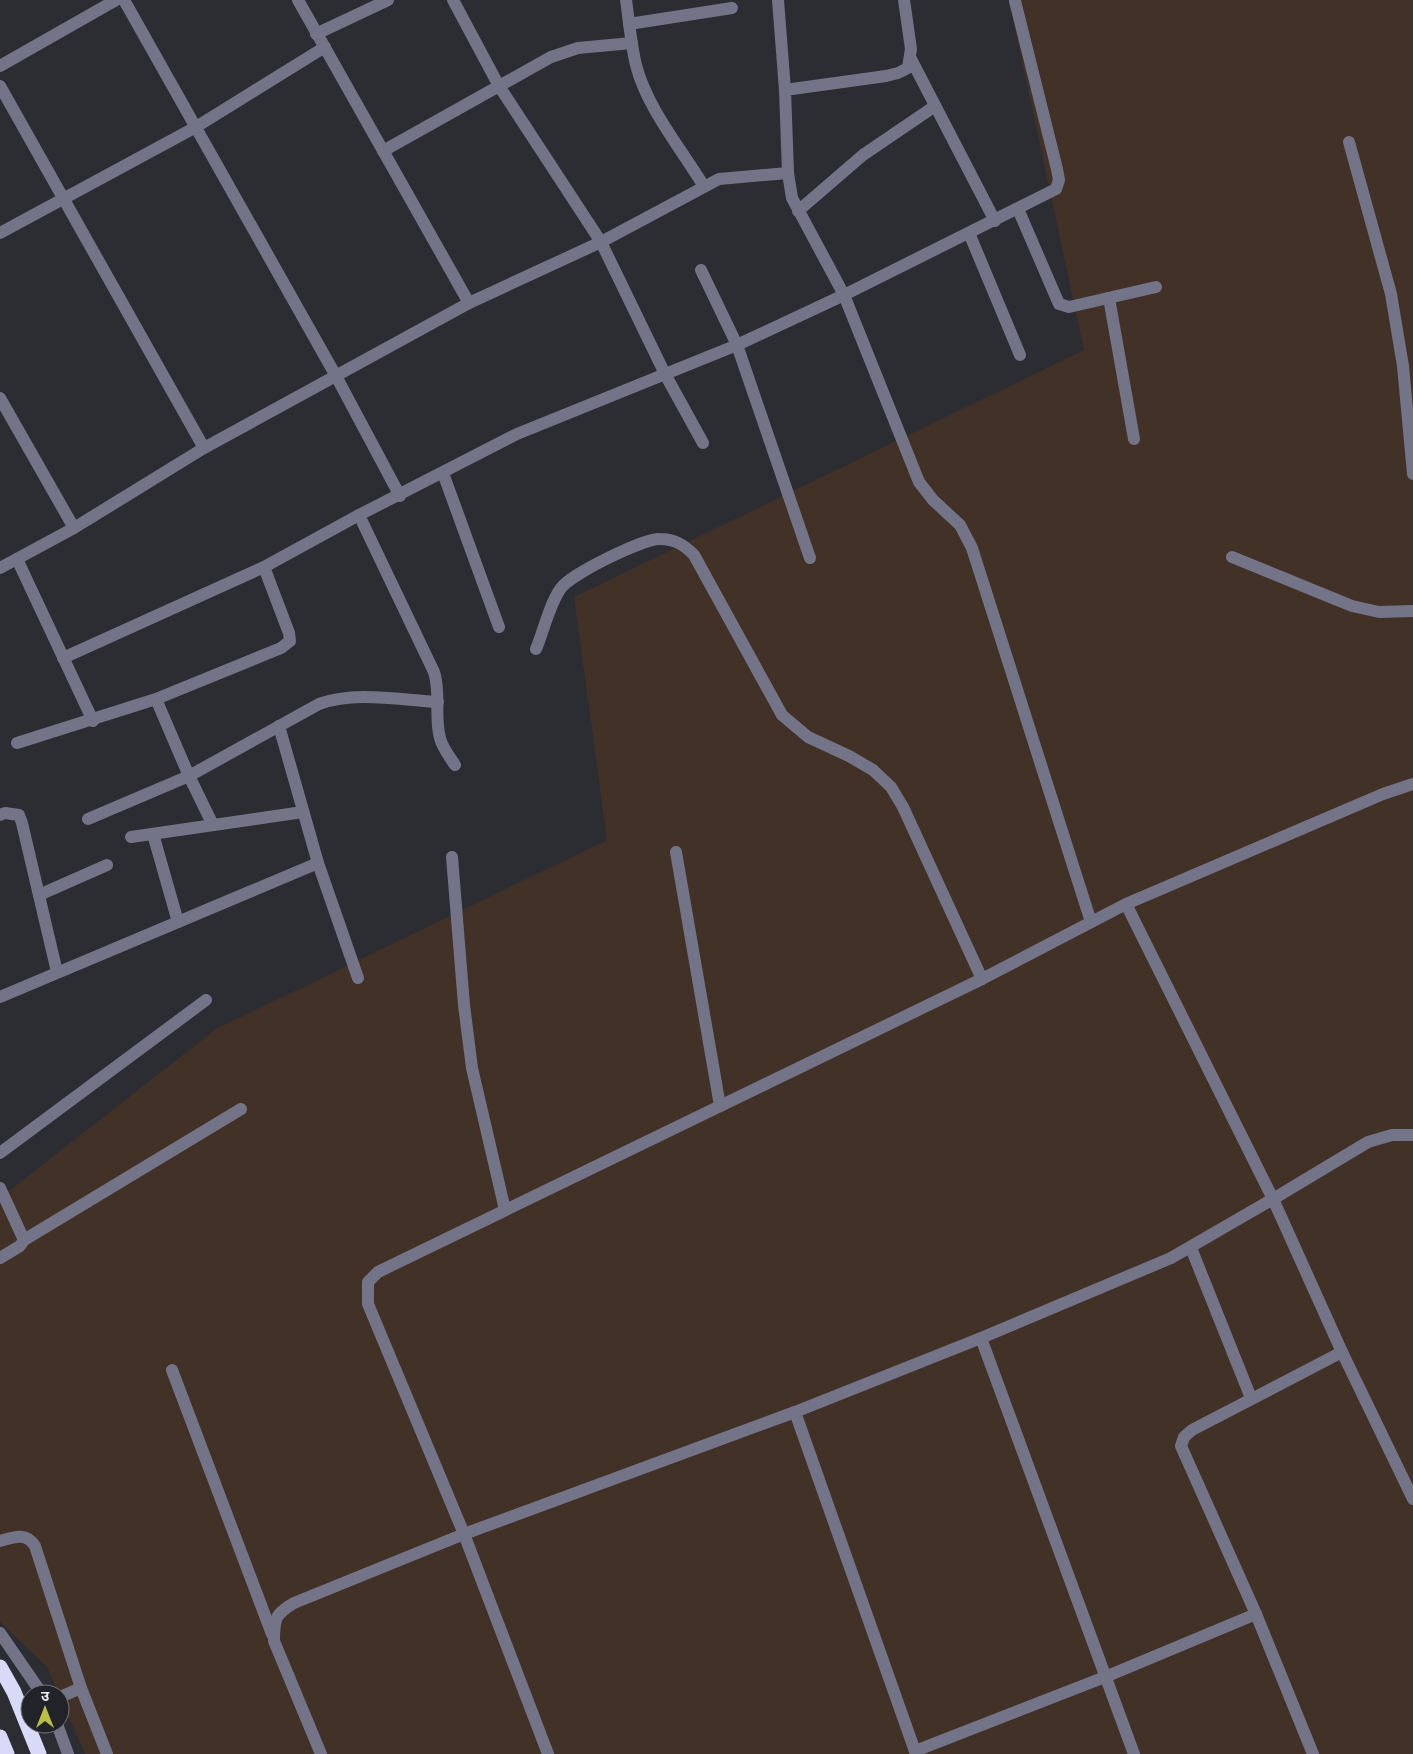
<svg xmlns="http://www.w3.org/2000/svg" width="1413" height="1754" font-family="'DM Sans','Noto Sans Devanagari',sans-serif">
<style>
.industrial{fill:#423127}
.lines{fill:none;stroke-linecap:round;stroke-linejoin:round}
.minor{stroke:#747488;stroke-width:12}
.highway{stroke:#d9daf7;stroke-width:15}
</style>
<rect width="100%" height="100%" fill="#2b2d33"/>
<path class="industrial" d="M1009 0H1413V1754H85L47 1667 0 1622V1198L216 1029 607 840 574 597 1084 350Z"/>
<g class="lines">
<g class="minor">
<path d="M124 0 336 376 400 496"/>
<path d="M298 0 469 303"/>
<path d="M453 0 499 86 601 242 665 374 703 443"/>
<path d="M626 0C629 21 631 44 636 65 647 108 680 147 703 185"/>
<path d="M778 0 785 90"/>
<path d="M904 0 911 49 908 68 898 73 886 76 785 90 788 173 792 198 844 295 919 482 933 500 960 525 972 548 1091 922"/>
<path d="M629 24 732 8"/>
<path d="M316 34 388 0"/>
<path d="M911 59 995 221"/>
<path d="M0 66 116 0"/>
<path d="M0 86 204 448"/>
<path d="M1349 142 1391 294 1403 366 1413 474"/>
<path d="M383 151 551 57 578 48 632 43"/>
<path d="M1018 209 1059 304 1069 307 1156 287"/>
<path d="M798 211 863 155 935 106"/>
<path d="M0 233 196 127 325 47"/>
<path d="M969 233 1020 355"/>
<path d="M701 270 737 345 810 558"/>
<path d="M1109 298 1134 439"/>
<path d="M0 398 74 528"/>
<path d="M443 473 499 627"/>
<path d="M359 515 434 672C441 693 434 716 440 738 442 747 449 756 455 765"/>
<path d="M1232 557 1352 606 1379 612 1413 611"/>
<path d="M17 559 93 721"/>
<path d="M0 568 74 528 204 448 469 303 601 242 719 179 788 173"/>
<path d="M536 649C544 630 549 605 561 588 571 574 644 538 660 539 675 539 684 545 694 555L782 715 808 737 849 756 873 770 891 787 903 807 982 979"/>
<path d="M63 658 264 567 359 515 517 434 737 345 844 295 1056 189 1059 180 1057 169 1015 1"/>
<path d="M156 699 189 776 213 825"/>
<path d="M279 726 318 863 358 978"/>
<path d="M17 743 156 699 281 648 290 641 289 633 264 567"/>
<path d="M0 815 5 813 19 815 22 823 57 972"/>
<path d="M88 819 189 776 319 704C356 691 399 700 438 702"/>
<path d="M153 834 178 922"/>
<path d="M131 837 303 812"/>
<path d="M676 852 720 1106"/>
<path d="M452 857 464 1005 472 1068 505 1210"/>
<path d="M39 895 107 865"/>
<path d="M1126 904 1273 1199 1342 1352 1413 1499"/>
<path d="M0 997 318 863"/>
<path d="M0 1153 206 1000"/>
<path d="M0 1188 24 1240 20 1246 0 1258"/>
<path d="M24 1240 241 1109"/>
<path d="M1191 1248 1251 1398"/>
<path d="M981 1338 1134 1754"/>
<path d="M172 1370 272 1634"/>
<path d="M795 1412 916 1754"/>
<path d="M0 1541C14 1537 26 1532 35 1546L81 1688 107 1754"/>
<path d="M0 1633 42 1694"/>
<path d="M60 1697 81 1688"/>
<path d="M57 1724 68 1754"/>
<path d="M915 1751 1105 1677 1256 1614"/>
<path d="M321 1754 274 1641C274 1619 275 1614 294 1603L464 1534 795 1412 981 1338 1171 1258 1273 1199 1368 1142 1392 1135H1413"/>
<path d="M548 1754 464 1534 368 1304V1282L378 1272 982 979 1126 904 1383 794 1413 784"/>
<path d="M1313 1754 1256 1614 1181 1446 1184 1437 1192 1430 1342 1352"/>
</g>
<g class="highway">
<path d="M0 1667 14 1692 39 1754"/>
<path d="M0 1737 7 1754"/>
</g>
</g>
<g transform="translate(45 1709)"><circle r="24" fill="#222329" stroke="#727378"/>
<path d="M0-4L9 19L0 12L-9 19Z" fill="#bac045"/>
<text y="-8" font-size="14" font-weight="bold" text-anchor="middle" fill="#e9ebef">उ</text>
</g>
</svg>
